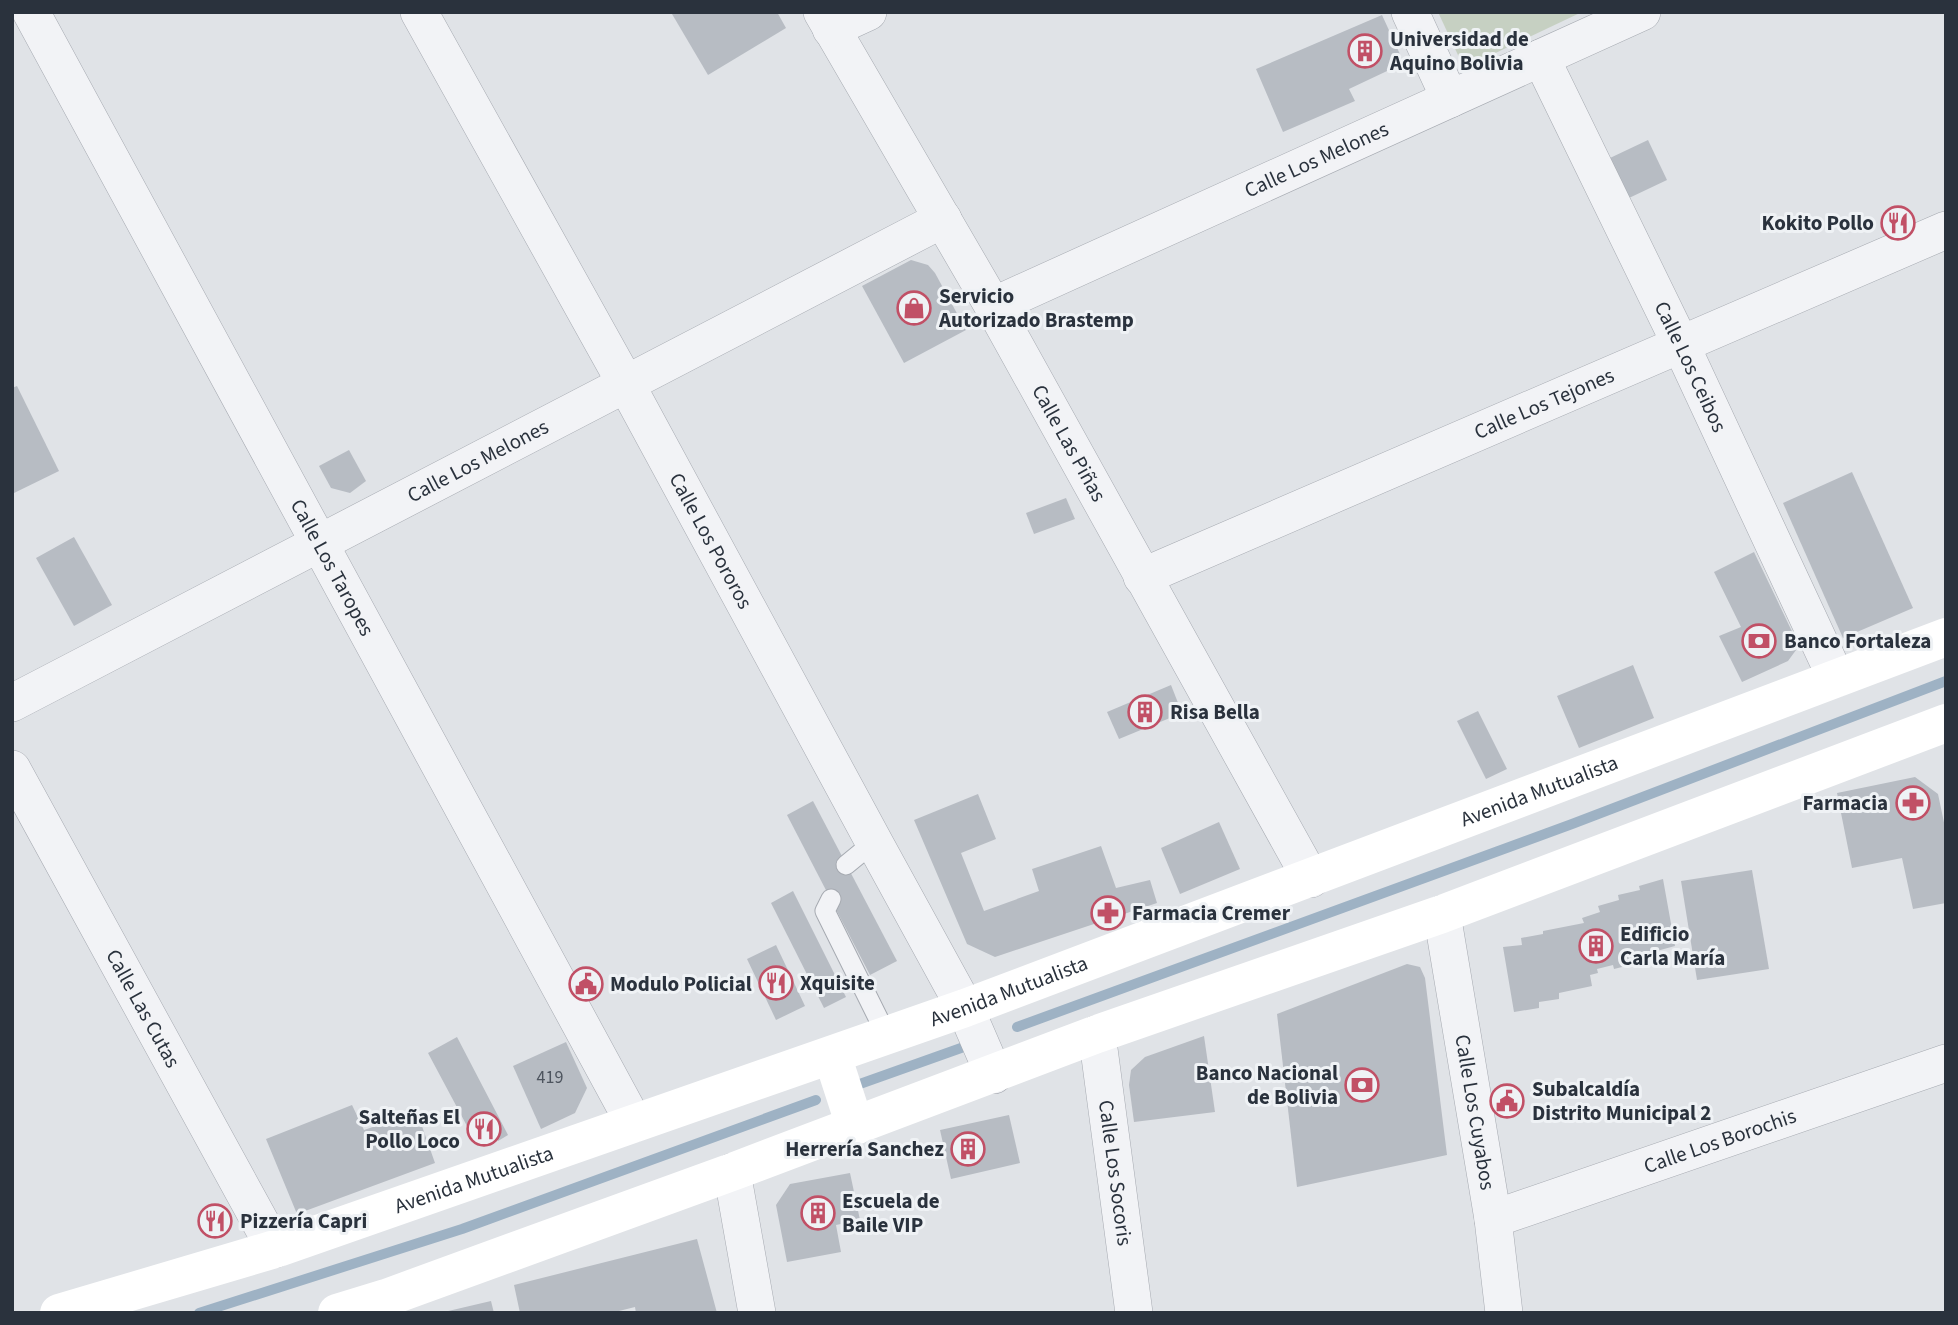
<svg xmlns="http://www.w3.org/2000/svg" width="1958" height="1325" font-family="'Source Sans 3',sans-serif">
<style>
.green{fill:#c6d0c2}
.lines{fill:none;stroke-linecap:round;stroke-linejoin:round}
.stream{stroke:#9eb2c4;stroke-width:10}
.building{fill:#b7bcc3}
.service-casing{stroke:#a6aab1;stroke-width:21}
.minor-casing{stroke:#a6aab1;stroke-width:38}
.service{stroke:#f2f3f6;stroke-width:19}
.minor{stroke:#f2f3f6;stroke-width:37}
.secondary{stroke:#fff;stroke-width:38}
.labels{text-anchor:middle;stroke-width:6;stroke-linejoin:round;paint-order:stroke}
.number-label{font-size:18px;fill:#4d545e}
.poi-label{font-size:21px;font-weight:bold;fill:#2a323d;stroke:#eff2f5;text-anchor:start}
.street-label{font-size:21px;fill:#2a323d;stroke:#eff2f5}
</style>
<rect width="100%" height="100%" fill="#e0e3e7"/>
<path class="green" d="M1438 12H1582L1464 68Z"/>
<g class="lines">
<g class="stream">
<path d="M1017 1027 1572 824 1946 681"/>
<path d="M857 1085 961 1048"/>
<path d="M199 1313 462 1229 816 1100"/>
</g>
</g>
<g class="building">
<path d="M675 12H777L786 28 708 75 672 14Z"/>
<path d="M1382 15 1404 63 1349 89 1355 101 1283 132 1256 69Z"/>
<path d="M1648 140 1667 180 1629 198 1610 158Z"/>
<path d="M911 260 928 265 935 273 966 330 904 363 862 286Z"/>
<path d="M17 386 59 471 12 494V388Z"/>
<path d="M349 450 366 481 350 493 331 488 319 466Z"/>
<path d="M1852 472 1913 608 1843 638 1783 503Z"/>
<path d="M1066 498 1075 519 1034 534 1026 513Z"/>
<path d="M74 537 112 605 74 626 36 558Z"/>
<path d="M1754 552 1799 646 1788 661 1742 682 1719 636 1741 627 1714 572Z"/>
<path d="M1633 665 1654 718 1579 748 1557 696Z"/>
<path d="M1171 685 1182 713 1119 739 1107 712Z"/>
<path d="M1478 711 1507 769 1486 779 1457 721Z"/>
<path d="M1915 777 1938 794 1946 832V903L1913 909 1902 858 1852 868 1837 793Z"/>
<path d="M978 794 996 839 961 853 984 911 1039 891 1032 869 1101 846 1116 888 1150 880 1157 903 995 957 967 944 914 820Z"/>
<path d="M813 801 897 961 870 975 787 815Z"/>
<path d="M1219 822 1240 869 1180 894 1161 848Z"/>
<path d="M1752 870 1769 969 1697 980 1681 881Z"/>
<path d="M1663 879 1675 946 1653 952 1654 958 1634 962V964L1614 969 1613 965 1597 969 1598 973 1590 975 1592 986 1559 993V999L1539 1002V1008L1514 1012 1503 947 1522 945 1521 938 1543 934V931L1584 923 1582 918 1600 912 1598 906 1619 900 1618 895 1640 890 1639 886Z"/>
<path d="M793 891 846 997 824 1008 771 903Z"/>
<path d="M776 945 805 1006 776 1020 747 959Z"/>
<path d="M1407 964 1420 967 1425 978 1447 1155 1297 1187 1277 1014Z"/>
<path d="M1204 1036 1215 1112 1134 1122 1129 1085 1131 1070 1145 1057Z"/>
<path d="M457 1037 508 1135 498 1141 493 1131 475 1141 428 1053Z"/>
<path d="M566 1042 587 1088 575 1113 541 1129 513 1066Z"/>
<path d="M352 1105 364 1130 417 1112 435 1163 297 1214 266 1139Z"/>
<path d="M1009 1115 1020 1163 951 1179 940 1130Z"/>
<path d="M850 1173 860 1220 836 1225 841 1252 787 1262 776 1205 790 1184Z"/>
<path d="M697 1239 717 1313H636L635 1307 611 1313H520L514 1285Z"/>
<path d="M491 1301 494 1313H444V1312Z"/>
</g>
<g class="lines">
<defs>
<g id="service">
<path d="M846 865 874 842"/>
<path d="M831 899 825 911 887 1036"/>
</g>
<g id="minor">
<path id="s1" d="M31 12 634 1123"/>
<path id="s2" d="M419 12 626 384 874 842 965 1008 994 1075"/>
<path id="s3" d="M822 12 993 306 1311 879"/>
<path d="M1410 12 1450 99"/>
<path d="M831 29 868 12"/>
<path id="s4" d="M1541 58 1680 343 1836 678"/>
<path id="s5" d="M993 306 1642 12"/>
<path id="s6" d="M1142 577 1946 230"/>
<path id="s7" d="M12 703 943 219"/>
<path id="s8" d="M12 769 275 1249"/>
<path id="s9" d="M1442 914 1493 1219 1504 1313"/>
<path id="s10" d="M1097 1034 1134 1313"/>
<path d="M732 1172 757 1313"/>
<path id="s11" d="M1493 1219 1946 1063"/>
</g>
</defs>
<use href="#service" class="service-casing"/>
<use href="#minor" class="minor-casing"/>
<use href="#service" class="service"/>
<use href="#minor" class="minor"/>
<g class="secondary">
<path d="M832 1055 855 1126"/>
<path id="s12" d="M59 1313 275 1249 965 1008 1946 637"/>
<path d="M337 1313 386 1298 732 1172 1097 1034 1442 914 1946 723"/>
</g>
</g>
<defs>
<symbol id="building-ring" viewBox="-11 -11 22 22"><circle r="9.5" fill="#eff2f5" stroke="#c15066" stroke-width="1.5"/><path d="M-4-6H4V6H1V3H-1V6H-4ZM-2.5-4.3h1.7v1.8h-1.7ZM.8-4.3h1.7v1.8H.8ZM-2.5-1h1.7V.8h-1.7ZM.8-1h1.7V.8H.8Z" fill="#c15066"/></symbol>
<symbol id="restaurant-ring" viewBox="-11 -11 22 22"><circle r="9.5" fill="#eff2f5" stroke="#c15066" stroke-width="1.5"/><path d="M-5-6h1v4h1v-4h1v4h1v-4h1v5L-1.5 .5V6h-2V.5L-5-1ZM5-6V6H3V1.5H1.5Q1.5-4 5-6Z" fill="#c15066"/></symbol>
<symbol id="shop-ring" viewBox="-11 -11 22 22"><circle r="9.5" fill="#eff2f5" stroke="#c15066" stroke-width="1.5"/><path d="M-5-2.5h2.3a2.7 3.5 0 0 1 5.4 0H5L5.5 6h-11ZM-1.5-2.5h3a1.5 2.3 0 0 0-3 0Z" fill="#c15066"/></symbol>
<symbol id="bank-ring" viewBox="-11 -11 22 22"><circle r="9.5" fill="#eff2f5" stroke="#c15066" stroke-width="1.5"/><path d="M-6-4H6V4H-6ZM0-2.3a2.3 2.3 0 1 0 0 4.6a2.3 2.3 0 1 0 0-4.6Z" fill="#c15066"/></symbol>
<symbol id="pharmacy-ring" viewBox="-11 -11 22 22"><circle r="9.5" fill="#eff2f5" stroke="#c15066" stroke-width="1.5"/><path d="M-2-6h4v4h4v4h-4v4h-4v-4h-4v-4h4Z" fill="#c15066"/></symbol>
<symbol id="civic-ring" viewBox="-11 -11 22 22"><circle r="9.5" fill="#eff2f5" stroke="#c15066" stroke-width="1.5"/><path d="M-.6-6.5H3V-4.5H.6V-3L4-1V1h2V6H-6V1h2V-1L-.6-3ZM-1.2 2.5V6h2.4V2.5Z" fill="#c15066"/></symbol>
</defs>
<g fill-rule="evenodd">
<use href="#building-ring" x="1346" y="32" width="38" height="38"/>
<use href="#restaurant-ring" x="1879" y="204" width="38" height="38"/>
<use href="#shop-ring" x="895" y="289" width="38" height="38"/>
<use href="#bank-ring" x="1740" y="622" width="38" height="38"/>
<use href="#building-ring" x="1126" y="693" width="38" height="38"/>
<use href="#pharmacy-ring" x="1894" y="784" width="38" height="38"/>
<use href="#pharmacy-ring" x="1089" y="894" width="38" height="38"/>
<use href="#building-ring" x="1577" y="927" width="38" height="38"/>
<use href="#restaurant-ring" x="757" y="964" width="38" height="38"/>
<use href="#civic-ring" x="567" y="965" width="38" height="38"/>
<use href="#bank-ring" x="1343" y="1066" width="38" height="38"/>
<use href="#civic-ring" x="1488" y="1082" width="38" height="38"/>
<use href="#restaurant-ring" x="465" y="1110" width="38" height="38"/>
<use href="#building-ring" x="949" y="1130" width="38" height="38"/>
<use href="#building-ring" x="799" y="1194" width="38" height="38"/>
<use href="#restaurant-ring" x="196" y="1202" width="38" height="38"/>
</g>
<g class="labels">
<g class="number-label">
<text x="550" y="1083">419</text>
</g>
<g class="poi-label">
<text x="1390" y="46">Universidad de<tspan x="1390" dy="24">Aquino Bolivia</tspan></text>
<text x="1874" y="230" text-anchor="end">Kokito Pollo</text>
<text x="939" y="303">Servicio<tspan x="939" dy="24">Autorizado Brastemp</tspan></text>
<text x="1784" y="648">Banco Fortaleza</text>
<text x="1170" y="719">Risa Bella</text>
<text x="1888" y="810" text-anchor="end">Farmacia</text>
<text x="1132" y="920">Farmacia Cremer</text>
<text x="1620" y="941">Edificio<tspan x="1620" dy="24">Carla María</tspan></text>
<text x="800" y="990">Xquisite</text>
<text x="610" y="991">Modulo Policial</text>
<text x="1338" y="1080" text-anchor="end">Banco Nacional<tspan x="1338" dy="24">de Bolivia</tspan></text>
<text x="1532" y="1096">Subalcaldía<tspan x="1532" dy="24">Distrito Municipal 2</tspan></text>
<text x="460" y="1124" text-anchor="end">Salteñas El<tspan x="460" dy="24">Pollo Loco</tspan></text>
<text x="944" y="1156" text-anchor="end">Herrería Sanchez</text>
<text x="842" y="1208">Escuela de<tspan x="842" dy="24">Baile VIP</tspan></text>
<text x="240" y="1228">Pizzería Capri</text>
</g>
<g class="street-label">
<text dy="7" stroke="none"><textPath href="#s5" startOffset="355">Calle Los Melones</textPath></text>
<text dy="7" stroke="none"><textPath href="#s4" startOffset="343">Calle Los Ceibos</textPath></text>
<text dy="7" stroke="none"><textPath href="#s6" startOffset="438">Calle Los Tejones</textPath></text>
<text dy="7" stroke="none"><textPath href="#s3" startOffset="497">Calle Las Piñas</textPath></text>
<text dy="7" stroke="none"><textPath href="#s7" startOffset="525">Calle Los Melones</textPath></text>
<text dy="7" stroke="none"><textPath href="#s2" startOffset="604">Calle Los Pororos</textPath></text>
<text dy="7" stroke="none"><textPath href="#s1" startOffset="632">Calle Los Taropes</textPath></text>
<text dy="7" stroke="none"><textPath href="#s12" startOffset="1570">Avenida Mutualista</textPath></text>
<text dy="7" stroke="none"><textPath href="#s12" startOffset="1003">Avenida Mutualista</textPath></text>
<text dy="7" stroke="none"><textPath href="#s8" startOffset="273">Calle Las Cutas</textPath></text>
<text dy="7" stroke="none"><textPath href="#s9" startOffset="201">Calle Los Cuyabos</textPath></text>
<text dy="7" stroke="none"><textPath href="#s11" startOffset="240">Calle Los Borochis</textPath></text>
<text dy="7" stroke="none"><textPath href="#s10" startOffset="140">Calle Los Socoris</textPath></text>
<text dy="7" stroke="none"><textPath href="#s12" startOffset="436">Avenida Mutualista</textPath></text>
</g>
</g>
<rect width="1958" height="1325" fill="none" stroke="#2a323d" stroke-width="28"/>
</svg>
